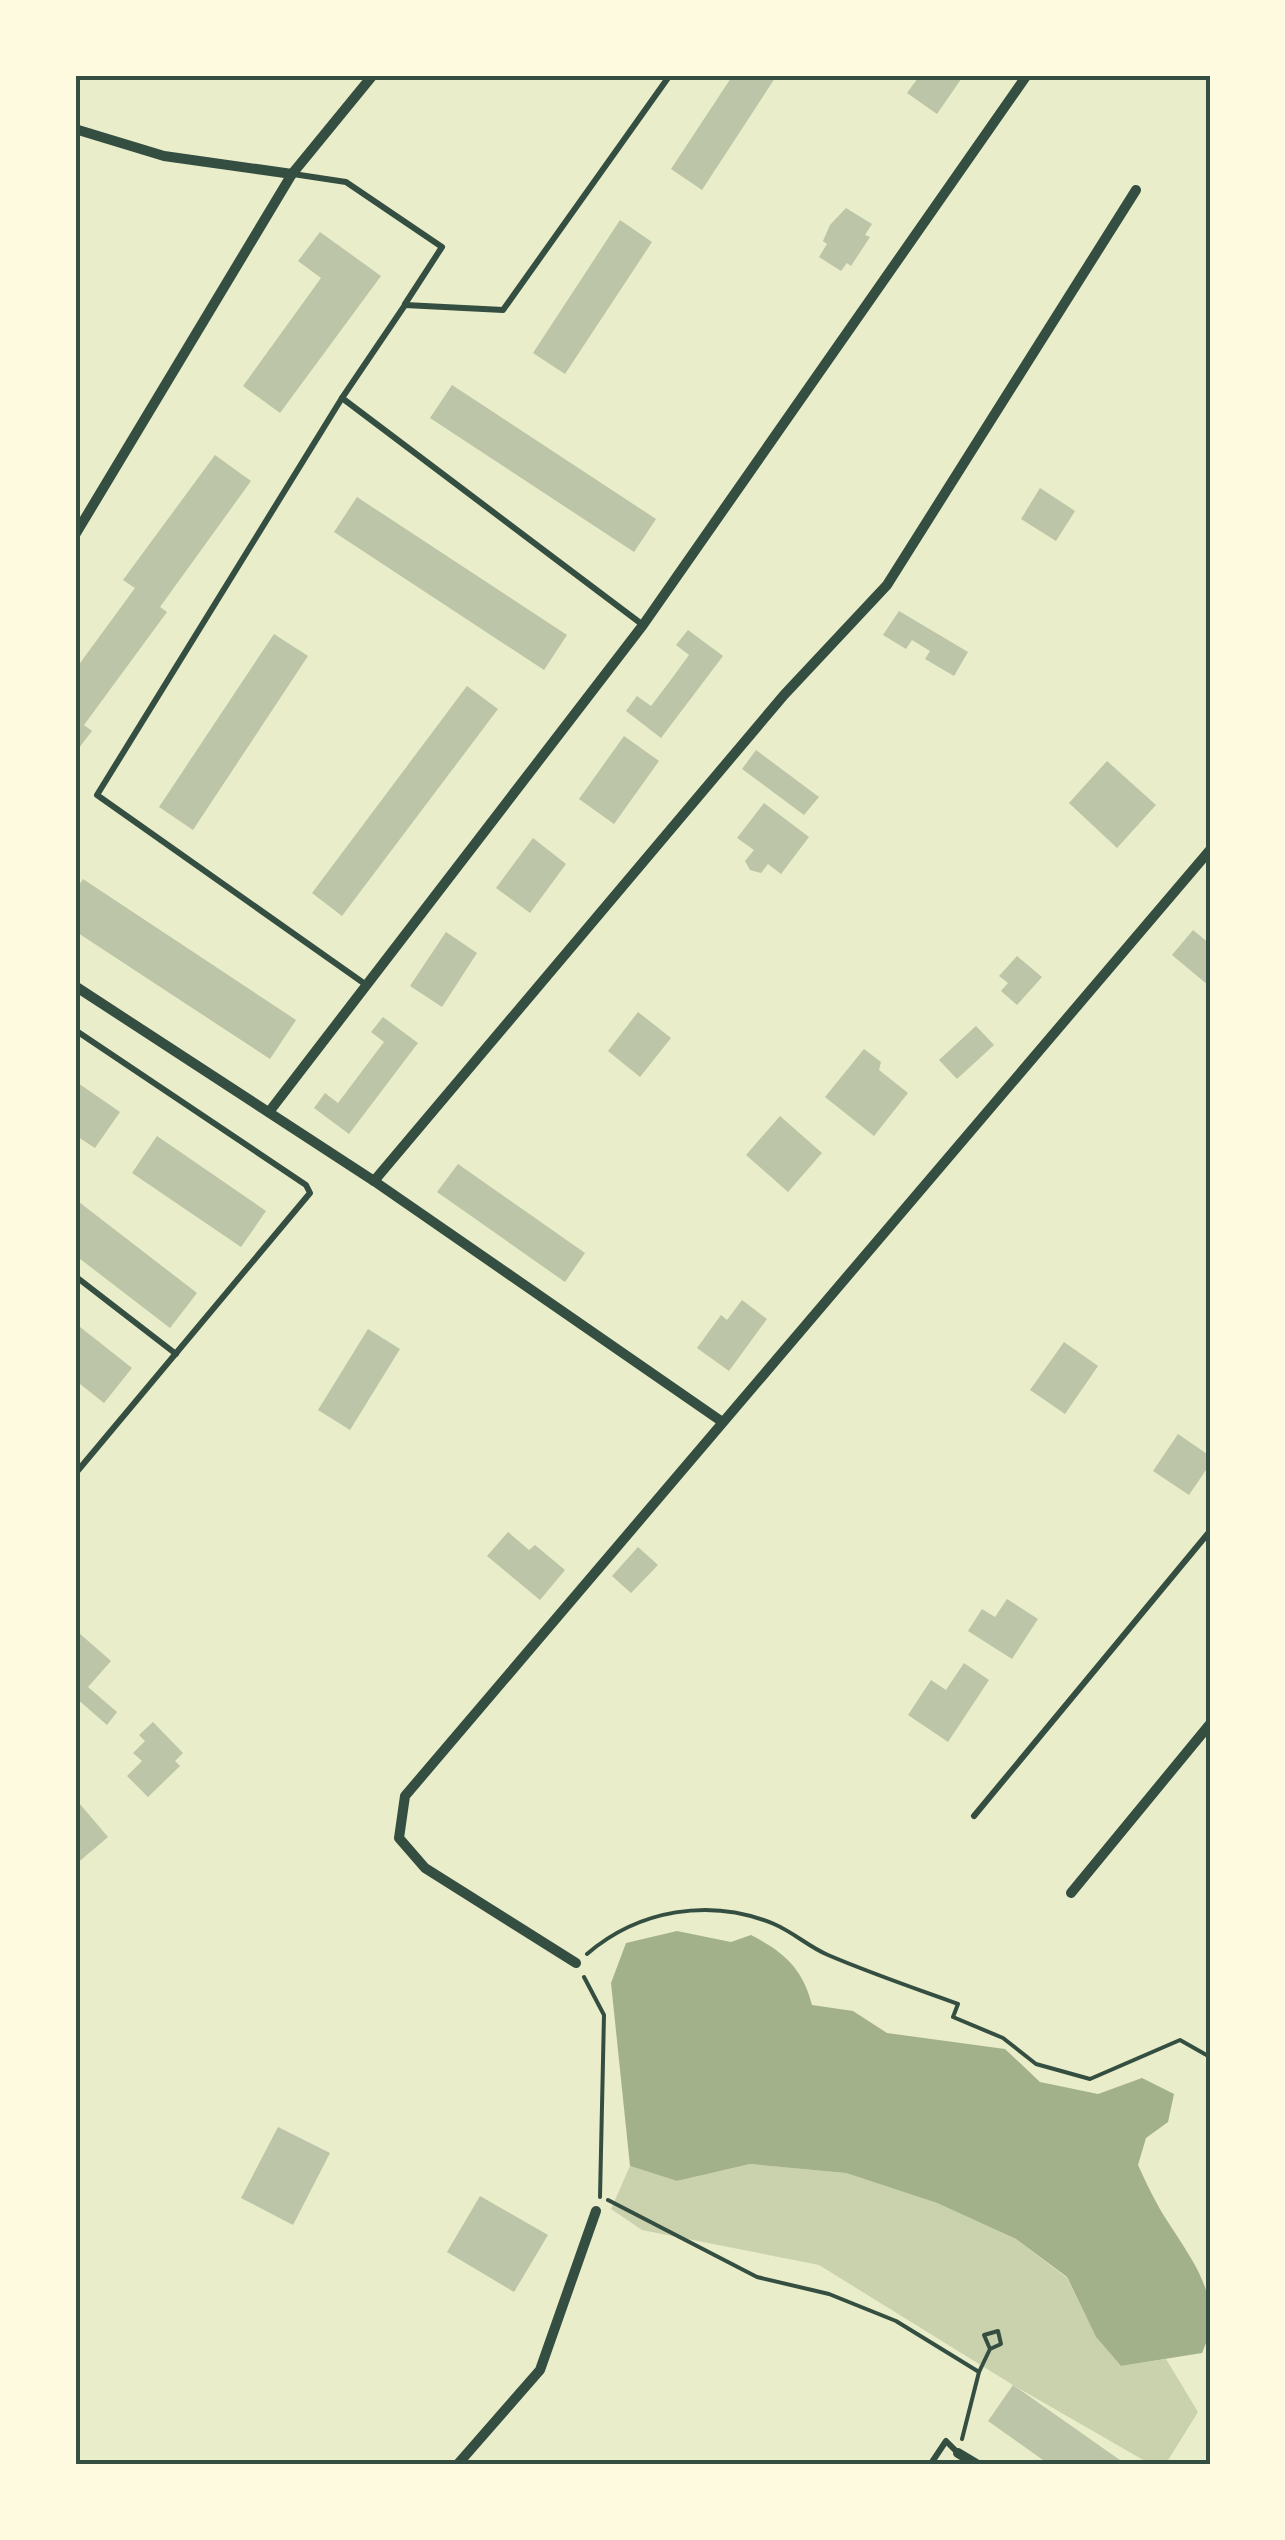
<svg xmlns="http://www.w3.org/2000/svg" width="1285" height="2540" font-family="Raleway,sans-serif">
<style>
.green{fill:#cad2ad}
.water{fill:#a3b18a}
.building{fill:#bcc5a7}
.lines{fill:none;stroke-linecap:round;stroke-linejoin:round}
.path{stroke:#344e41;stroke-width:4}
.service{stroke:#344e41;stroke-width:6}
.minor{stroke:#344e41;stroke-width:10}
.neatline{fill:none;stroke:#344e41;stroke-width:4}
</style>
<rect width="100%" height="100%" fill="#e9edc9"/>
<path class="green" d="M750 2164 846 2173 937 2203 1016 2239 1067 2278 1096 2337 1121 2366 1166 2359 1198 2412 1165 2465H1152L1013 2385 819 2265 642 2230 611 2209 630 2166 677 2181Z"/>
<path class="water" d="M677 1931 731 1942 751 1935C784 1952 803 1969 812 2005L853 2011 887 2033 1005 2049 1040 2082 1098 2094 1142 2078 1174 2094 1168 2122 1146 2138 1138 2165C1147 2184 1156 2204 1168 2222 1194 2263 1226 2302 1202 2353L1121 2366 1096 2337 1067 2277 1016 2239 937 2203 846 2173 750 2164 677 2181 630 2166 611 1983 626 1943Z"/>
<g class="building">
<path d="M733 75H777L702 190 671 169Z"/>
<path d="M920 75H964L937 114 907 93Z"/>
<path d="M846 208 872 224 865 235 870 237 851 266 847 263 841 271 819 257 827 244 823 241 830 225Z"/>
<path d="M620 220 652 242 565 374 533 353Z"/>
<path d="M320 232 381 276 280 413 243 386 321 278 298 261Z"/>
<path d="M452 385 656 519 634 552 430 418Z"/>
<path d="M215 455 251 481 160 607 167 612 84 725 92 731 75 753V670L135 588 123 580Z"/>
<path d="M1040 488 1075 511 1056 541 1021 519Z"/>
<path d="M357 497 567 635 544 670 334 532Z"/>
<path d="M899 611 968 652 954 676 925 659 930 651 912 640 906 649 883 635Z"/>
<path d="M688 630 723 656 661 738 626 711 637 696 651 706 670 681 689 655 676 645Z"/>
<path d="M274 634 308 656 193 830 159 807Z"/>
<path d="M467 686 498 709 342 916 312 893Z"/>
<path d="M624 736 659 761 614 824 579 799Z"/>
<path d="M756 750 819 797 804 815 742 769Z"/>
<path d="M1107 761 1156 805 1117 848 1069 803Z"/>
<path d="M764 803 809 837 781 874 768 864 761 873 750 870 745 861 754 850 737 838Z"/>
<path d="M533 838 566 864 530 913 496 888Z"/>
<path d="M83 879 296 1020 270 1059 75 931V891Z"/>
<path d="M1193 930 1210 944 1208 985 1172 955Z"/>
<path d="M446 932 477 953 442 1007 410 986Z"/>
<path d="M1017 956 1042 977 1017 1005 1001 991 1008 983 999 976Z"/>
<path d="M638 1012 671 1038 640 1077 608 1051Z"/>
<path d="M383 1017 418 1043 349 1134 314 1108 325 1093 338 1103 384 1042 371 1032Z"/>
<path d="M976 1026 994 1045 957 1079 939 1060Z"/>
<path d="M864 1049 881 1062 879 1070 908 1093 874 1136 825 1097Z"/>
<path d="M75 1081 120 1112 95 1148 75 1135Z"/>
<path d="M780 1116 822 1153 788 1192 746 1155Z"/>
<path d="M157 1136 266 1211 241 1247 132 1173Z"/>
<path d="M458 1164 585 1253 565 1282 437 1192Z"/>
<path d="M75 1199 197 1293 170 1328 75 1255Z"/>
<path d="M742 1300 767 1319 729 1371 697 1348 721 1315 727 1320Z"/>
<path d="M75 1323 132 1368 104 1403 75 1380Z"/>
<path d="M368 1329 400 1349 350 1430 318 1410Z"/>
<path d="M1064 1342 1098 1366 1065 1414 1030 1390Z"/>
<path d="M1178 1434 1210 1456V1464L1189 1495 1153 1471Z"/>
<path d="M508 1532 529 1550 535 1545 565 1570 540 1600 487 1556Z"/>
<path d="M638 1547 658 1565 631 1593 612 1576Z"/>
<path d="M1007 1599 1038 1619 1012 1659 968 1631 982 1609 995 1617Z"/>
<path d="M79 1633 111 1661 88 1687 117 1712 107 1725 75 1697V1638Z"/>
<path d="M964 1663 989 1680 948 1742 908 1715 931 1680 946 1690Z"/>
<path d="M153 1722 183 1753 175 1761 180 1766 148 1797 127 1776 142 1761 133 1753 145 1741 139 1735Z"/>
<path d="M79 1803 108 1837 75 1865V1807Z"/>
<path d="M278 2127 330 2153 293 2225 241 2198Z"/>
<path d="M480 2196 548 2235 514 2292 447 2252Z"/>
<path d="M1013 2385 1127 2465H1050L988 2421Z"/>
</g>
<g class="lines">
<g class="path">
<path d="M587 1954C638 1910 710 1897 774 1924 793 1932 809 1947 828 1955 870 1973 914 1988 958 2004L953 2017 1003 2038 1036 2064 1090 2079 1180 2040 1210 2057"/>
<path d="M584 1977 604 2015 600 2197"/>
<path d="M608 2200 757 2277 829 2294 896 2321 979 2372 962 2439"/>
<path d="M979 2372 990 2349 1001 2344 998 2331 984 2335 990 2349"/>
</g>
<g class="service">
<path d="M293 174 346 182 442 247 405 304"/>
<path d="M342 398 405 305 503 310 670 75"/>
<path d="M365 984 97 795 342 398 643 625"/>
<path d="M75 1030 306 1185 310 1193 75 1474"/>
<path d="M75 1276 176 1354"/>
<path d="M974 1816 1210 1531"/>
<path d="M930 2465 946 2441 958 2453"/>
</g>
<g class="minor">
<path d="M75 129 164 156 292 174"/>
<path d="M75 535 292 174 373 75"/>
<path d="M75 986 374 1181 721 1421"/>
<path d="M269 1112 643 625 1027 75"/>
<path d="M374 1181 784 695 887 585 1136 190"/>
<path d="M1071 1893 1210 1724"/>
<path d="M576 1963 425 1868 399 1838 405 1796 1210 850"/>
<path d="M958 2453 978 2465"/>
<path d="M457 2465 540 2370 596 2211"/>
</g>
</g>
<rect width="1285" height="2540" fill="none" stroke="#fefae0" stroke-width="155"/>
<rect x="78" y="78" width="1130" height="2384" class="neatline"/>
</svg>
